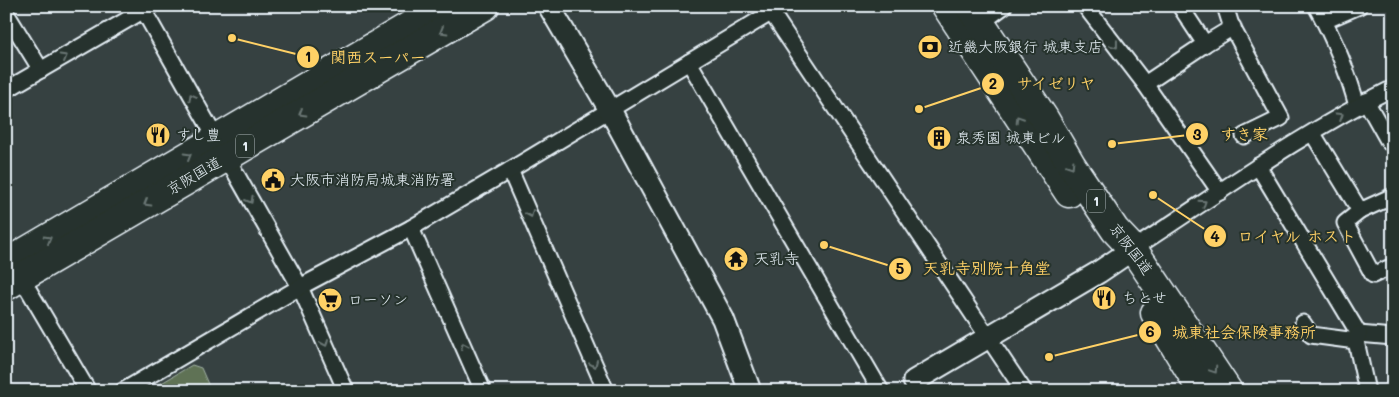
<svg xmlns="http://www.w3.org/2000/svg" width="1399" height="397" font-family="Mali,'Klee One',sans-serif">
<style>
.green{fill:#5e7255;stroke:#a3b2a6}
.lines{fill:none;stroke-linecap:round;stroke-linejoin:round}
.street-casing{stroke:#e8f1f8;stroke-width:19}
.secondary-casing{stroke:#e8f1f8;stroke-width:25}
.highway-casing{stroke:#e8f1f8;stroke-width:31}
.street{stroke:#26332d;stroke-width:15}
.secondary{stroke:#26332d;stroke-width:21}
.highway{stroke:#26332d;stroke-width:28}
.oneway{stroke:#6a7674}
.labels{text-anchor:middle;stroke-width:4;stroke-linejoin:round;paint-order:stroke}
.shield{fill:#26332d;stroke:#aeb8bb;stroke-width:1}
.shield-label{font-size:14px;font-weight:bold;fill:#e8f1f8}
.poi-label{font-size:15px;fill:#e8f1f8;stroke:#26332d;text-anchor:start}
.street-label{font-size:15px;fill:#e8f1f8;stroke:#26332d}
.leader{fill:none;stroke:#ffd166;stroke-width:2}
.callout-dot{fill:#ffd166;stroke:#26332d;stroke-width:2}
.mark-label{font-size:15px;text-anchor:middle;font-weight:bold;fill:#111}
.callout-label{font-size:16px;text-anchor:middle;font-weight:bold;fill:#ffd166;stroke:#26332d;stroke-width:4;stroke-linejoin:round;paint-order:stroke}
</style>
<rect width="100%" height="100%" fill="#364141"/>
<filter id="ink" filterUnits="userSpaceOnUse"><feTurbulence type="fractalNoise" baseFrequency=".02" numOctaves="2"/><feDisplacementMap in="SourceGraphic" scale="10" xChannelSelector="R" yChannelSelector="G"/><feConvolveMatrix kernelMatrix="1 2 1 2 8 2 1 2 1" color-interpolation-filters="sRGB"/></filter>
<g filter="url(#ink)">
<path class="green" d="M192 365 201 368 211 391H148Z"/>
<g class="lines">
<defs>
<g id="street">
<path d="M141 6 300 287 346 391"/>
<path d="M767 6 1024 391"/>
<path d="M1085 6 1145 84 1220 192"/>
<path d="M1225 6 1231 25 1281 118 1244 136"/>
<path d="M1316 6C1333 37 1348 72 1357 106"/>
<path d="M6 13 41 70"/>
<path d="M1324 21 1359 6"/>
<path d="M981 23 1004 6"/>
<path d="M1205 44 1233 27"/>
<path d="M689 62 881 391"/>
<path d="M1145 84 1205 44 1180 6"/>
<path d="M6 90 151 6"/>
<path d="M1366 101 1389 142"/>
<path d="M1313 134 1360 211 1345 223 1373 275 1393 266"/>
<path d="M1258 166 1359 334 1393 337"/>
<path d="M510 170 606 391"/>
<path d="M1360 211 1393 196"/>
<path d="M411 228 483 391"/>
<path d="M1133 249C1218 194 1301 133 1393 88"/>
<path d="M21 277 88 391"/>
<path d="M1303 323 1311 335 1356 341"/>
<path d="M1359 334 1356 341 1367 391"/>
<path d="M123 391 300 287 411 228 510 170 782 6"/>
</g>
<g id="secondary">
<path d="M549 6 610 110 723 319 750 391"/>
<path d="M914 381 1099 272 1133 249"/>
</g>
<g id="highway">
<path d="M946 6 1069 193"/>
<path d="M969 6 1044 118 1072 166 1115 230 1133 249 1228 391"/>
<path d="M6 263 443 6"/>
<path d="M6 286 485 6"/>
<path d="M1155 313 1202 391"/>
</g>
</defs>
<use href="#street" class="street-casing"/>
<use href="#secondary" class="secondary-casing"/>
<use href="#highway" class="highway-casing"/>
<use href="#street" class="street"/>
<use href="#secondary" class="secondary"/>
<use href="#highway" class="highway"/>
</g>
<defs><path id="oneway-chevron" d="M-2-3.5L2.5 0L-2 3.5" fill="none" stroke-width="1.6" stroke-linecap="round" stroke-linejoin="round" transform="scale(1.25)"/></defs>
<g class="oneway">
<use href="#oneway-chevron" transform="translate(443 31) rotate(150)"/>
<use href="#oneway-chevron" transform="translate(1115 45) rotate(52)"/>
<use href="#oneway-chevron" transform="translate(64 57) rotate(-30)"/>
<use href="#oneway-chevron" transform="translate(192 97) rotate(-119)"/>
<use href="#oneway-chevron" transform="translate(302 113) rotate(150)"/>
<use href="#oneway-chevron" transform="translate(1340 116) rotate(-32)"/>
<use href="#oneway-chevron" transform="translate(1019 119) rotate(-123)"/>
<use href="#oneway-chevron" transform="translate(188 156) rotate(-30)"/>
<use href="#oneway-chevron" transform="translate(1071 165) rotate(58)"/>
<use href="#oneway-chevron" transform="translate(250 200) rotate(60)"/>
<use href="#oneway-chevron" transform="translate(147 203) rotate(150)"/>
<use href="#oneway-chevron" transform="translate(1203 203) rotate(-34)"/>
<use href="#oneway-chevron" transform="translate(530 214) rotate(67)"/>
<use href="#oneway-chevron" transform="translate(48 239) rotate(-30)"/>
<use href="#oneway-chevron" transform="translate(325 343) rotate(66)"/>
<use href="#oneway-chevron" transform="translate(464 346) rotate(-114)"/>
<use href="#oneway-chevron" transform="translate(594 364) rotate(67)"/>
<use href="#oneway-chevron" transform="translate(1214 370) rotate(56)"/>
</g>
</g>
<defs>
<symbol id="bank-disc" viewBox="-11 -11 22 22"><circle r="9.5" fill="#ffd166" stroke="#26332d"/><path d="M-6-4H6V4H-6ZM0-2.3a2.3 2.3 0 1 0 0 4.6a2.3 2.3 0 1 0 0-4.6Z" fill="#111"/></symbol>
<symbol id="restaurant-disc" viewBox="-11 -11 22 22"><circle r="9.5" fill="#ffd166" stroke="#26332d"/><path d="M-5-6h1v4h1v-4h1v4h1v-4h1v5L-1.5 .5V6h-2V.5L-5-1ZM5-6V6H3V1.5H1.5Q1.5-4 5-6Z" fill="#111"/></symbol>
<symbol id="building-disc" viewBox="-11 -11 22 22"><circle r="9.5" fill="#ffd166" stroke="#26332d"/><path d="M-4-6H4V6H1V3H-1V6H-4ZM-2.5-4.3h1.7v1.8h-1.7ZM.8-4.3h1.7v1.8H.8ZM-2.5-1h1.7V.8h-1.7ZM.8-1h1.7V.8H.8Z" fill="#111"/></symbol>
<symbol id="civic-disc" viewBox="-11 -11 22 22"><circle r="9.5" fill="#ffd166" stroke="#26332d"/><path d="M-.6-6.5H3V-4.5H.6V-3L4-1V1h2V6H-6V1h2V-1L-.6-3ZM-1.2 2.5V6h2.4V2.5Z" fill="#111"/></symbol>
<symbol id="temple-disc" viewBox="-11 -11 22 22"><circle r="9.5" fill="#ffd166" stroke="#26332d"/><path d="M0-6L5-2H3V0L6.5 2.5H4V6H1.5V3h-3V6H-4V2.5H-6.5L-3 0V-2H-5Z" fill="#111"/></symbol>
<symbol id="supermarket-disc" viewBox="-11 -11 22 22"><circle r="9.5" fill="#ffd166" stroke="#26332d"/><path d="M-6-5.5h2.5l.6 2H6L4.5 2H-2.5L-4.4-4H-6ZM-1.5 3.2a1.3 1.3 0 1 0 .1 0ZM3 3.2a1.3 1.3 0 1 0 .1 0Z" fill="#111"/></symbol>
</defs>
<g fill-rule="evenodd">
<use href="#bank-disc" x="916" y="33" width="28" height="28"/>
<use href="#restaurant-disc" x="144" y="121" width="28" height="28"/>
<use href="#building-disc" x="925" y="124" width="28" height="28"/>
<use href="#civic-disc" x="259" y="166" width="28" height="28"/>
<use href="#temple-disc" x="722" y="245" width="28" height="28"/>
<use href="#restaurant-disc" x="1090" y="284" width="28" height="28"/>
<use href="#supermarket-disc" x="316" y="286" width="28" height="28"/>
</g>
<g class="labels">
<g class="shield">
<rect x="236" y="134.5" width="18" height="23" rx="4"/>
<rect x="1087" y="189.5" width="18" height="23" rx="4"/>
</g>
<g class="shield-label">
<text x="245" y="151">1</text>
<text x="1096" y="206">1</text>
</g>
<g class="poi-label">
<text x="948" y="52">近畿大阪銀行 城東支店</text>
<text x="176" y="140">すし豊</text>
<text x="956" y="143">泉秀園 城東ビル</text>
<text x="290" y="185">大阪市消防局城東消防署</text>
<text x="754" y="264">天乳寺</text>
<text x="1122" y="303">ちとせ</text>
<text x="348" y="305">ローソン</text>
</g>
<g class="street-label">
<text transform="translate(194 176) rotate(-30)" y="5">京阪国道</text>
<text transform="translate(1131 249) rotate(53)" y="5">京阪国道</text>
</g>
</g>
<path class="leader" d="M232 38L308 57M919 109L993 84M1112 144L1197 134M1153 195L1215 236M824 245L900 269M1049 357L1150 332"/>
<g class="callout-dot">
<circle cx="232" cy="38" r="5"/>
<circle cx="919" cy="109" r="5"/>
<circle cx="1112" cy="144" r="5"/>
<circle cx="1153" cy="195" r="5"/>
<circle cx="824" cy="245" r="5"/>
<circle cx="1049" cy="357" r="5"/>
<circle cx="308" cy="57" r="12"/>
<circle cx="993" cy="84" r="12"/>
<circle cx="1197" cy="134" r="12"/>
<circle cx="1215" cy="236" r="12"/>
<circle cx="900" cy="269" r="12"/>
<circle cx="1150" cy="332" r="12"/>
</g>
<g class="mark-label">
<text x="308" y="62">1</text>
<text x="993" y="89">2</text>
<text x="1197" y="140">3</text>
<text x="1215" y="242">4</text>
<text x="900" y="274">5</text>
<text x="1150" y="337">6</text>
</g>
<g class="callout-label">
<text x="378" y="63">関西スーパー</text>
<text x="1056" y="89">サイゼリヤ</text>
<text x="1244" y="140">すき家</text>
<text x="1297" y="242">ロイヤル ホスト</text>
<text x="987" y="274">天乳寺別院十角堂</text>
<text x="1244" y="338">城東社会保険事務所</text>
</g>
<rect width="1399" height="397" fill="none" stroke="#26332d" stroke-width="25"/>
<rect x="12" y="12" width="1374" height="372" fill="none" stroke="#e8f1f8" stroke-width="2" filter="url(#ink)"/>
</svg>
